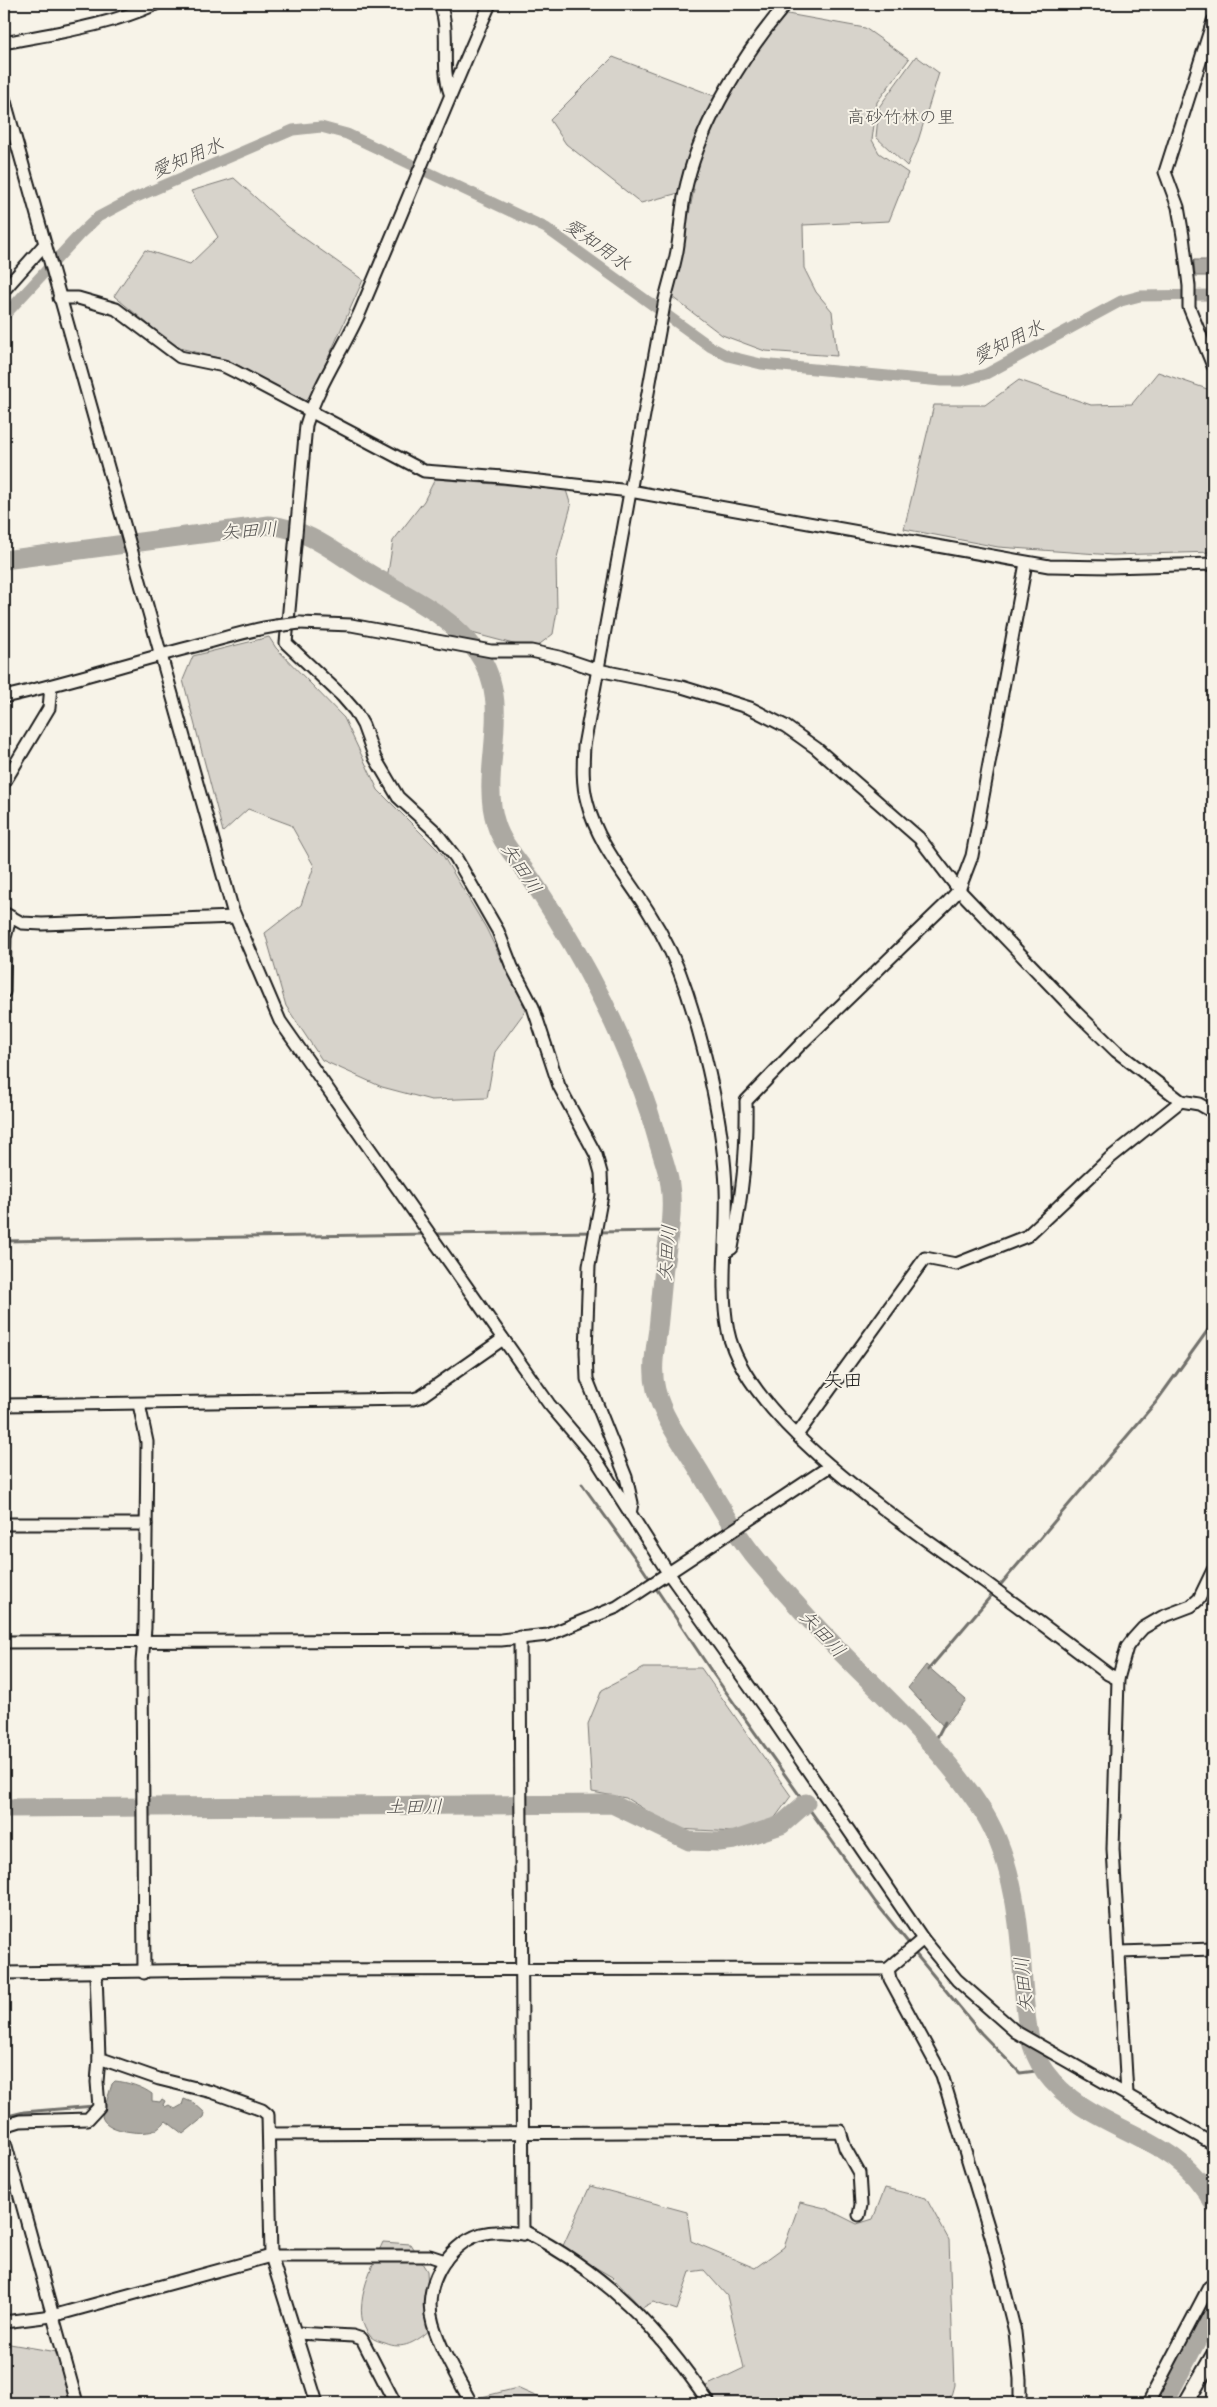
<svg xmlns="http://www.w3.org/2000/svg" width="1217" height="2407" font-family="'Architects Daughter','Klee One',sans-serif">
<style>
.green{fill:#d7d3cb;stroke:#7a7874}
.water{fill:#aca9a2;stroke:#72716c}
.lines{fill:none;stroke-linecap:round;stroke-linejoin:round}
.stream{stroke:#72716c;stroke-width:3}
.canal{stroke:#aca9a2;stroke-width:11}
.river{stroke:#aca9a2;stroke-width:19}
.minor-casing{stroke:#1c1c1c;stroke-width:15}
.major-casing{stroke:#1c1c1c;stroke-width:18}
.minor{stroke:#f7f3e8;stroke-width:11}
.major{stroke:#f7f3e8;stroke-width:14}
.minor-bridge-casing{stroke:#1c1c1c;stroke-width:15;stroke-linecap:butt}
.minor-bridge{stroke:#f7f3e8;stroke-width:11}
.labels{text-anchor:middle;stroke-width:4;stroke-linejoin:round;paint-order:stroke}
.park-label{font-size:18px;fill:#545351;stroke:#f7f3e8}
.water-label{font-size:19px;font-style:italic;fill:#565452;stroke:#f7f3e8}
.quarter-label{font-size:20px;fill:#1c1c1c;stroke:#f7f3e8}
</style>
<rect width="100%" height="100%" fill="#f7f3e8"/>
<filter id="ink" filterUnits="userSpaceOnUse"><feTurbulence type="fractalNoise" baseFrequency=".02" numOctaves="2"/><feDisplacementMap in="SourceGraphic" scale="10" xChannelSelector="R" yChannelSelector="G"/><feConvolveMatrix kernelMatrix="1 2 1 2 8 2 1 2 1" color-interpolation-filters="sRGB"/></filter>
<g filter="url(#ink)">
<g class="green">
<path d="M782 13 865 28 909 59 877 102 872 140 879 153 908 173 889 221 803 225 804 268 816 292 832 311 837 356 765 351 722 335 672 297 694 189 641 203 566 144 550 120 613 57 725 100Z"/>
<path d="M916 56 939 73 917 144 907 166 876 137 879 107Z"/>
<path d="M234 178 287 226 363 280 308 403 230 361 176 347 114 296 145 250 190 264 218 237 191 191Z"/>
<path d="M1158 372 1213 391V552L1113 555 998 547 904 529 934 405H985L1019 380 1091 405 1132 404Z"/>
<path d="M435 479 566 490 571 506 556 561 557 611 553 634 536 647 517 645 468 632 435 605 387 579 393 541 424 501Z"/>
<path d="M269 637 276 648 344 718 378 790 442 854 486 928 526 1010 495 1052 487 1098 431 1100 382 1087 322 1060 286 1006 265 933 301 905 314 866 291 825 248 809 223 832 183 680 193 656Z"/>
<path d="M644 1668H701L791 1796 771 1823 736 1832 676 1829 626 1798 592 1792 588 1724 602 1690Z"/>
<path d="M590 2186 687 2212 691 2241 755 2268 784 2247 800 2202 825 2208 857 2224 873 2219 885 2188 926 2198 949 2240 954 2385 949 2403H717L706 2386 744 2368 727 2296 704 2270 690 2272 677 2310 653 2302 642 2308 612 2277 562 2248Z"/>
<path d="M383 2242 410 2244 427 2271 430 2330C417 2341 403 2351 385 2343 381 2342 374 2340 371 2337 348 2313 372 2266 383 2242Z"/>
<path d="M4 2343 63 2353 73 2403H4Z"/>
<path d="M517 2388 551 2403H481L478 2398Z"/>
</g>
<g class="water">
<path d="M1194 260H1213V276H1195Z"/>
<path d="M926 1665 966 1700 944 1727 908 1688Z"/>
<path d="M115 2081C127 2082 143 2087 152 2094V2101L160 2102 162 2099 165 2101 163 2105 165 2107 169 2105 175 2109 182 2105 184 2099 194 2103 205 2113 204 2117 183 2134 166 2121C162 2125 158 2130 153 2131 141 2135 104 2131 102 2116L112 2084Z"/>
</g>
<g class="lines">
<g class="stream">
<path d="M434 1234 670 1231"/>
<path d="M4 1241 426 1234"/>
<path d="M582 1484 643 1569 714 1675 876 1903 911 1946"/>
<path d="M928 1670 1156 1402 1213 1323"/>
<path d="M932 1747 945 1722"/>
<path d="M914 1952 981 2033 1020 2073 1044 2070"/>
<path d="M4 2117 24 2112 94 2106"/>
</g>
<path class="canal" d="M4 316 80 234 98 217 132 199 293 130 321 127 347 134 546 228 711 347 728 356 761 364 941 381H961L986 374 1121 301 1140 296 1213 295"/>
<g class="river">
<path d="M4 560 269 525C311 530 335 553 370 574 408 597 450 614 477 652 516 706 478 768 496 824 502 844 517 859 529 876 539 890 548 905 557 919 601 990 637 1065 659 1145 663 1158 668 1171 670 1185 674 1212 668 1240 664 1267 662 1288 660 1308 658 1329 655 1350 651 1370 656 1390 663 1419 685 1447 700 1472 716 1499 731 1526 750 1551 769 1575 791 1598 811 1621 869 1684 938 1740 984 1813 1014 1862 1020 1927 1023 1983 1026 2014 1026 2045 1045 2072 1090 2134 1175 2129 1213 2203"/>
<path d="M4 1808 612 1804 689 1841 719 1842 735 1840 781 1825 806 1803"/>
<path d="M1164 2403 1213 2309"/>
</g>
<defs>
<g id="minor">
<path d="M440 4C451 33 440 64 450 93"/>
<path d="M490 4C445 106 404 209 360 312 343 350 318 385 306 425L286 643 342 696 355 711 363 725 375 758 398 797 436 832 456 858 498 931 512 967 533 1007 559 1086 596 1155 601 1173 602 1195 589 1266 586 1352 587 1379 626 1477 632 1503 630 1514"/>
<path d="M786 4C745 52 702 121 687 183 681 205 681 228 677 251 674 267 669 283 665 299L584 746C583 764 582 784 587 802 597 843 626 876 648 911 664 936 678 965 687 993 706 1051 724 1128 726 1189 728 1236 719 1284 728 1331 746 1422 912 1529 985 1582 1026 1612 1067 1643 1108 1674L1118 1679"/>
<path d="M1213 21 1165 172 1178 207 1183 236 1189 286V307L1213 366"/>
<path d="M4 43C55 33 108 26 156 4"/>
<path d="M4 98 233 911 280 1021 549 1404 595 1458 669 1574 774 1721 923 1939 957 1980 1016 2032 1213 2144"/>
<path d="M4 290 44 245"/>
<path d="M59 298H78L116 309 180 357 224 366 236 372 424 471 503 477 630 491 1049 566 1110 567 1213 564"/>
<path d="M300 623 351 625 491 651H531L559 657 598 670 682 687 750 708 785 726 816 748 919 838 959 890 1076 1012 1116 1051 1181 1101 1199 1104 1213 1112"/>
<path d="M4 697C67 683 128 663 191 647 219 640 247 630 276 626"/>
<path d="M4 783 49 708 51 686"/>
<path d="M4 913 22 923 42 924 235 917"/>
<path d="M4 992 5 938 10 918"/>
<path d="M727 1251 732 1248C742 1195 747 1155 746 1101L801 1044 947 903 959 890 972 856 1026 563"/>
<path d="M139 1404 147 1442 145 1628 142 1662 144 1973"/>
<path d="M4 1405 413 1399 420 1397 503 1339"/>
<path d="M797 1435 925 1258 956 1264 1027 1236 1110 1158 1181 1101"/>
<path d="M4 1524H146"/>
<path d="M520 1637 523 2234"/>
<path d="M4 1642 501 1640 548 1635 617 1607 830 1466"/>
<path d="M1120 1952 1213 1949"/>
<path d="M888 1969 890 1979 942 2075 991 2236 1015 2332 1020 2379V2403"/>
<path d="M4 1973 224 1970 888 1969 923 1939"/>
<path d="M99 2058 159 2079 212 2092 262 2110 268 2115 271 2256 317 2403"/>
<path d="M1127 2094 1113 1849 1118 1679 1127 1647 1133 1639 1143 1628 1162 1617 1191 1606 1199 1599 1213 1570"/>
<path d="M4 2126 20 2121 88 2119 99 2107 97 2082 99 2058 96 1973"/>
<path d="M269 2134 840 2131 845 2148 859 2173 861 2205 859 2215"/>
<path d="M4 2139 77 2403"/>
<path d="M4 2322 52 2316 271 2256H430L445 2261"/>
<path d="M296 2333 353 2336 362 2339 395 2403"/>
<path d="M471 2403C458 2378 441 2351 433 2324 422 2288 445 2246 481 2234 495 2230 508 2232 523 2234L524 2231C606 2274 658 2327 709 2403"/>
<path d="M1148 2403 1209 2287"/>
</g>
<path id="major" d="M1186 2403 1213 2356"/>
</defs>
<use href="#minor" class="minor-casing"/>
<use href="#major" class="major-casing"/>
<use href="#minor" class="minor"/>
<use href="#major" class="major"/>
<defs>
<path id="minor-bridge" d="M276 626 300 623"/>
</defs>
<use href="#minor-bridge" class="minor-bridge-casing"/>
<use href="#minor-bridge" class="minor-bridge"/>
</g>
</g>
<g class="labels">
<g class="park-label">
<text x="901" y="123">高砂竹林の里</text>
</g>
<g class="water-label">
<text transform="translate(187 157) rotate(-23)" y="7">愛知用水</text>
<text transform="translate(598 244) rotate(35)" y="7">愛知用水</text>
<text transform="translate(1008 341) rotate(-26)" y="7">愛知用水</text>
<text transform="translate(249 530) rotate(-4)" y="7">矢田川</text>
<text transform="translate(522 868) rotate(57)" y="7">矢田川</text>
<text transform="translate(666 1253) rotate(-85)" y="7">矢田川</text>
<text transform="translate(823 1633) rotate(47)" y="7">矢田川</text>
<text x="414" y="1813">土田川</text>
<text transform="translate(1023 1985) rotate(-95)" y="7">矢田川</text>
</g>
<g class="quarter-label">
<text x="843" y="1387">矢田</text>
</g>
</g>
<rect width="1217" height="2407" fill="none" stroke="#f7f3e8" stroke-width="20"/>
<rect x="10" y="10" width="1197" height="2387" fill="none" stroke="#1c1c1c" stroke-width="2" filter="url(#ink)"/>
</svg>
